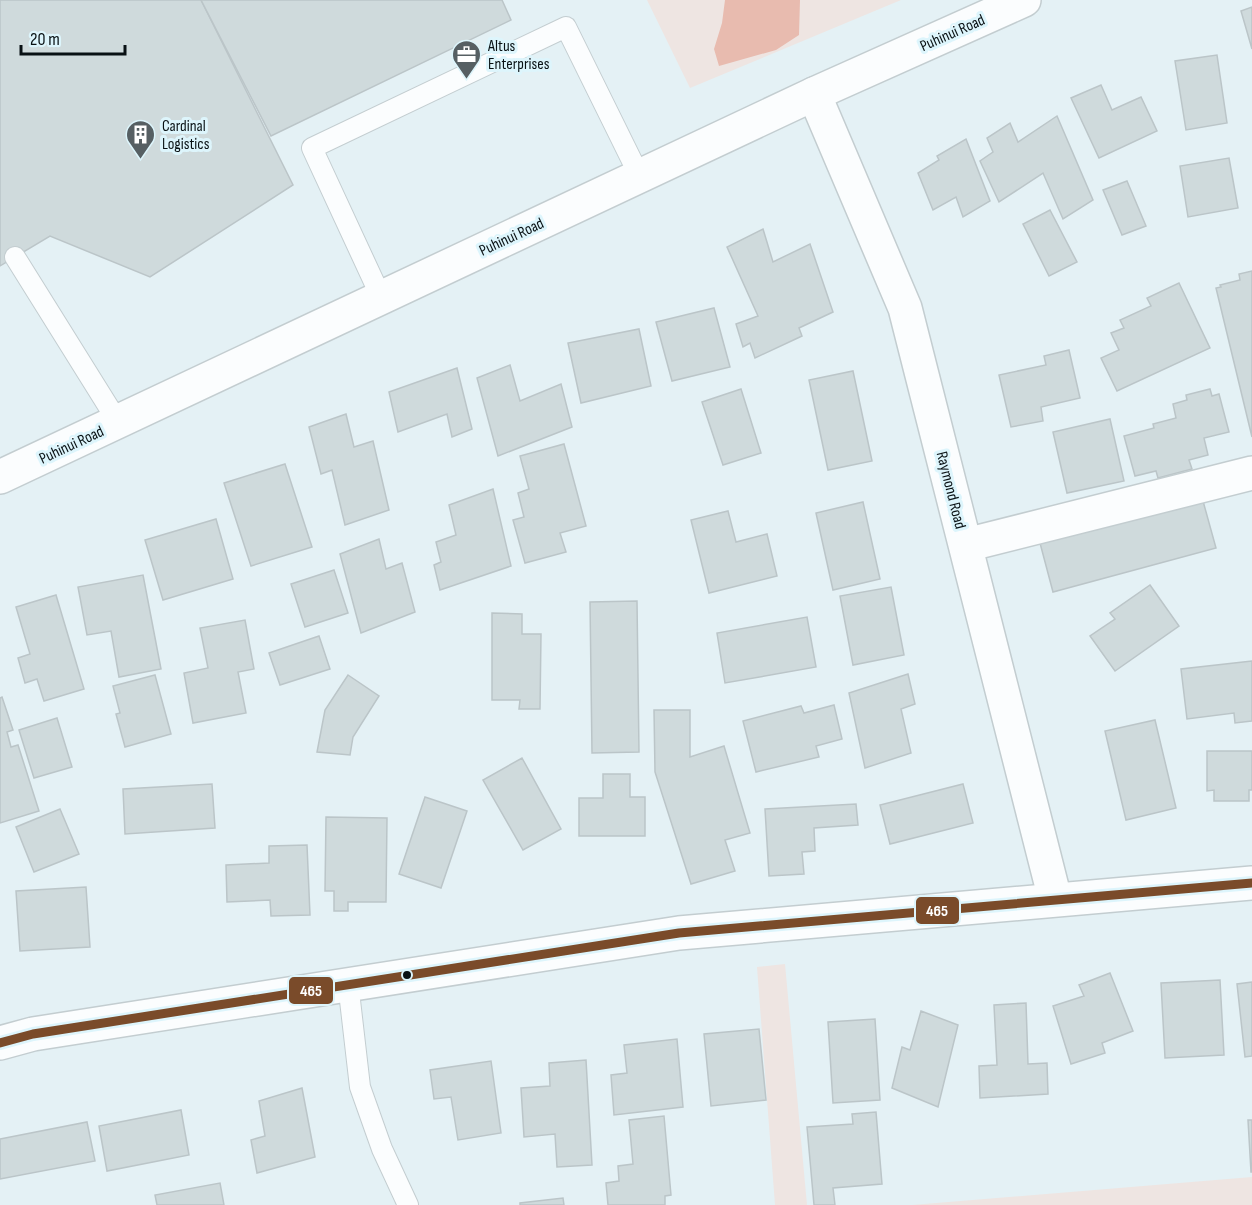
<svg xmlns="http://www.w3.org/2000/svg" width="1252" height="1205" font-family="'Sofia Sans Condensed',sans-serif">
<style>
.green{fill:#eee5e2}
.forest{fill:#e8bbaf}
.building{fill:#cfdadc;stroke:#bbc5c8;stroke-width:1.5}
.lines{fill:none;stroke-linecap:round;stroke-linejoin:round}
.service-casing{stroke:#c3cdd0;stroke-width:22}
.minor-casing{stroke:#c3cdd0;stroke-width:36}
.secondary-casing{stroke:#c3cdd0;stroke-width:36}
.service{stroke:#fbfdfe;stroke-width:20}
.minor{stroke:#fbfdfe;stroke-width:33}
.secondary{stroke:#fbfdfe;stroke-width:33}
.bus-1-casing{stroke:#ddf5fc;stroke-width:14}
.bus-1{stroke:#7a4b2a;stroke-width:9}
.bus-dot{fill:#091114;stroke:#ddf5fc;stroke-width:2}
.labels{text-anchor:middle;stroke-width:6;stroke-linejoin:round;paint-order:stroke}
.street-label{font-size:16px;fill:#091114;stroke:#ddf5fc}
.poi-label{font-size:16px;fill:#091114;stroke:#ddf5fc;text-anchor:start}
.line-badge{stroke:#ddf5fc;stroke-width:2}
.badge-label{font-size:16px;text-anchor:middle;font-weight:bold;fill:#fff}
</style>
<rect width="100%" height="100%" fill="#e4f1f5"/>
<g class="green">
<path d="M647 0H901L690 88Z"/>
<path d="M785 964 807 1205H775L757 967Z"/>
<path d="M1252 1177V1205H912Z"/>
</g>
<path class="forest" d="M725 0H800L799 35 776 50 719 66 714 49 722 23Z"/>
<g class="building">
<path d="M0 0H201L293 185 150 277 50 236 0 266Z"/>
<path d="M201 0H502L511 20 271 136Z"/>
<path d="M1252 7V49L1241 11Z"/>
<path d="M1217 55 1227 123 1186 130 1175 61Z"/>
<path d="M1101 85 1112 110 1141 97 1157 131 1099 158 1071 98Z"/>
<path d="M1057 116 1093 200 1063 219 1043 173 999 202 980 161 993 152 987 138 1010 123 1018 142Z"/>
<path d="M966 139 990 201 963 217 956 197 933 210 918 173 939 160 937 156Z"/>
<path d="M1229 158 1238 208 1188 217 1180 166Z"/>
<path d="M1127 181 1146 226 1122 235 1103 190Z"/>
<path d="M1050 210 1077 262 1049 276 1023 224Z"/>
<path d="M763 229 773 262 810 244 833 312 799 328 802 336 755 358 750 343 743 347 736 324 758 316 727 247Z"/>
<path d="M1252 271V437L1216 288 1221 287 1220 285 1240 280 1239 274Z"/>
<path d="M1179 283 1210 348 1117 391 1101 358 1119 350 1111 333 1124 328 1120 320 1151 306 1147 298Z"/>
<path d="M714 308 730 367 672 381 656 322Z"/>
<path d="M639 329 651 386 581 403 568 343Z"/>
<path d="M1069 350 1080 398 1041 407 1043 421 1011 427 999 375 1046 365 1044 356Z"/>
<path d="M510 365 520 401 561 384 572 427 498 456 477 378Z"/>
<path d="M457 368 472 429 452 437 447 414 398 432 389 392Z"/>
<path d="M853 371 872 461 828 470 809 380Z"/>
<path d="M741 389 761 453 723 465 702 402Z"/>
<path d="M1210 389 1212 396 1219 394 1229 432 1204 438 1208 455 1189 460 1192 469 1158 478 1156 471 1135 476 1124 436 1154 428 1153 424 1176 418 1173 404 1187 400 1186 395Z"/>
<path d="M346 414 354 447 373 441 389 510 345 525 332 470 321 474 309 427Z"/>
<path d="M1110 419 1124 481 1067 493 1053 432Z"/>
<path d="M564 444 586 526 560 533 566 552 525 563 513 520 524 517 518 493 529 489 520 456Z"/>
<path d="M285 464 312 547 251 566 224 483Z"/>
<path d="M493 489 511 566 440 590 434 565 441 562 436 542 456 535 449 505Z"/>
<path d="M1203 501 1216 548 1053 592 1040 543Z"/>
<path d="M863 502 880 579 833 590 816 513Z"/>
<path d="M728 511 736 542 767 534 777 576 709 593 691 520Z"/>
<path d="M216 519 233 579 163 600 145 540Z"/>
<path d="M379 539 386 569 402 563 415 612 361 633 340 554Z"/>
<path d="M334 570 348 613 305 627 291 584Z"/>
<path d="M143 575 161 669 119 677 111 631 87 635 78 587Z"/>
<path d="M1150 585 1179 626 1115 671 1090 636 1115 619 1110 613Z"/>
<path d="M891 587 904 655 853 665 840 596Z"/>
<path d="M56 595 84 689 44 701 37 679 25 683 18 658 30 654 16 607Z"/>
<path d="M637 601 639 752 592 753 590 602Z"/>
<path d="M492 613 522 614V634H541L540 709H519L520 700H492Z"/>
<path d="M807 617 816 667 725 683 717 633Z"/>
<path d="M245 620 254 669 238 672 246 713 193 723 184 673 208 668 200 628Z"/>
<path d="M319 636 330 669 280 685 269 653Z"/>
<path d="M1252 661V721L1235 723 1234 713 1187 719 1181 669Z"/>
<path d="M908 674 915 704 901 709 911 753 865 768 849 693Z"/>
<path d="M155 675 171 734 125 747 116 714 120 713 113 686Z"/>
<path d="M348 675 379 696 353 737 350 755 317 752 325 710Z"/>
<path d="M2 697 13 730 7 732 11 747 18 745 39 811 0 823V698Z"/>
<path d="M834 705 842 739 816 746 819 757 756 772 743 721 801 706 804 713Z"/>
<path d="M654 710H690V757L724 746 750 833 725 840 735 871 691 884 655 772Z"/>
<path d="M57 718 72 767 34 778 19 730Z"/>
<path d="M1155 720 1176 808 1126 820 1105 731Z"/>
<path d="M1207 751H1252V790H1249V801H1214V790L1207 791Z"/>
<path d="M522 758 561 829 523 850 483 780Z"/>
<path d="M603 774H630V797H645V836H579V798H603Z"/>
<path d="M212 784 215 828 125 834 123 789Z"/>
<path d="M963 784 973 823 890 844 880 805Z"/>
<path d="M425 797 467 811 441 888 399 874Z"/>
<path d="M856 804 858 825 814 828 815 851 802 852 804 874 769 876 765 809Z"/>
<path d="M60 809 79 854 34 872 16 827Z"/>
<path d="M326 817 387 818 386 902H348V911H334V891H325Z"/>
<path d="M307 845 310 915 271 916 270 900 227 902 226 865 269 863V846Z"/>
<path d="M86 887 90 947 20 951 16 891Z"/>
<path d="M1110 973 1133 1031 1102 1043 1105 1053 1071 1064 1053 1006 1084 996 1079 985Z"/>
<path d="M1220 980 1224 1055 1165 1058 1161 983Z"/>
<path d="M1252 982V1056L1245 1057 1237 984Z"/>
<path d="M1026 1003 1028 1064 1047 1063 1048 1094 980 1098 979 1066 997 1065 994 1005Z"/>
<path d="M921 1011 958 1025 938 1107 892 1088 902 1047 910 1050Z"/>
<path d="M875 1019 880 1100 833 1103 828 1022Z"/>
<path d="M759 1029 766 1100 711 1106 704 1034Z"/>
<path d="M677 1039 683 1107 614 1115 611 1075 627 1073 624 1045Z"/>
<path d="M586 1060 592 1165 557 1167 555 1134 524 1137 521 1088 550 1086 549 1063Z"/>
<path d="M491 1061 501 1133 458 1140 451 1097 434 1099 430 1070Z"/>
<path d="M302 1088 315 1157 257 1173 251 1140 265 1136 259 1101Z"/>
<path d="M181 1110 189 1155 107 1171 99 1126Z"/>
<path d="M876 1112 882 1184 833 1188 835 1205H814L807 1127 853 1124 852 1114Z"/>
<path d="M664 1116 671 1195 665 1196V1205H608L606 1183 619 1181 618 1166 633 1164 629 1120Z"/>
<path d="M1248 1120H1252V1172H1251Z"/>
<path d="M87 1122 95 1161 0 1179V1139Z"/>
<path d="M220 1183 224 1205H157L155 1195Z"/>
<path d="M563 1198 564 1205H520V1203Z"/>
</g>
<g class="lines">
<defs>
<g id="service">
<path d="M15 257 118 422"/>
<path d="M381 297 312 148 566 27 640 177"/>
<path d="M348 983 360 1087 382 1149 408 1205"/>
</g>
<g id="minor">
<path d="M814 94 905 308 1055 899"/>
<path d="M966 545 1252 473"/>
<path d="M0 1043 33 1034 679 933 1252 883"/>
</g>
<path id="secondary" d="M0 477 814 94 1024 0"/>
</defs>
<use href="#service" class="service-casing"/>
<use href="#minor" class="minor-casing"/>
<use href="#secondary" class="secondary-casing"/>
<use href="#service" class="service"/>
<use href="#minor" class="minor"/>
<use href="#secondary" class="secondary"/>
<defs>
<path id="bus-1" d="M0 1043 33 1034 679 933 1252 883"/>
</defs>
<use href="#bus-1" class="bus-1-casing"/>
<use href="#bus-1" class="bus-1"/>
</g>
<defs>
<symbol id="office-pin" viewBox="-11 -11 22 30"><path d="M0 17L-7.5 6A9.5 9.5 0 1 1 7.5 6Z" fill="#565f63" stroke="#ddf5fc"/><path d="M-6-3h4V-5.5h4V-3h4V5H-6ZM-1-4.5V-3h2v-1.5ZM-6 0V1H6V0Z" fill="#fff"/></symbol>
<symbol id="building-pin" viewBox="-11 -11 22 30"><path d="M0 17L-7.5 6A9.5 9.5 0 1 1 7.5 6Z" fill="#565f63" stroke="#ddf5fc"/><path d="M-4-6H4V6H1V3H-1V6H-4ZM-2.5-4.3h1.7v1.8h-1.7ZM.8-4.3h1.7v1.8H.8ZM-2.5-1h1.7V.8h-1.7ZM.8-1h1.7V.8H.8Z" fill="#fff"/></symbol>
</defs>
<g fill-rule="evenodd">
<use href="#office-pin" x="450" y="38" width="33" height="45"/>
<use href="#building-pin" x="124" y="118" width="33" height="45"/>
</g>
<circle class="bus-dot" cx="407" cy="975" r="5"/>
<g class="labels">
<g class="street-label">
<text transform="translate(952 32) rotate(-24)" y="6">Puhinui Road</text>
<text transform="translate(511 236) rotate(-25)" y="6">Puhinui Road</text>
<text transform="translate(71 444) rotate(-25)" y="6">Puhinui Road</text>
<text transform="translate(952 490) rotate(76)" y="6">Raymond Road</text>
</g>
<g class="poi-label">
<text x="488" y="51">Altus<tspan x="488" dy="18">Enterprises</tspan></text>
<text x="162" y="131">Cardinal<tspan x="162" dy="18">Logistics</tspan></text>
</g>
</g>
<g class="line-badge">
<rect x="915" y="896" width="45" height="29" rx="6" fill="#7a4b2a"/>
<rect x="288" y="976" width="46" height="29" rx="6" fill="#7a4b2a"/>
</g>
<g class="badge-label">
<text x="937" y="916">465</text>
<text x="311" y="996">465</text>
</g>
<path d="M21 45v9h104v-9" fill="none" stroke="#091114" stroke-width="3"/>
<text x="30" y="45" font-size="18" fill="#091114" stroke="#ddf5fc" stroke-width="4.5" paint-order="stroke">20 m</text>
</svg>
